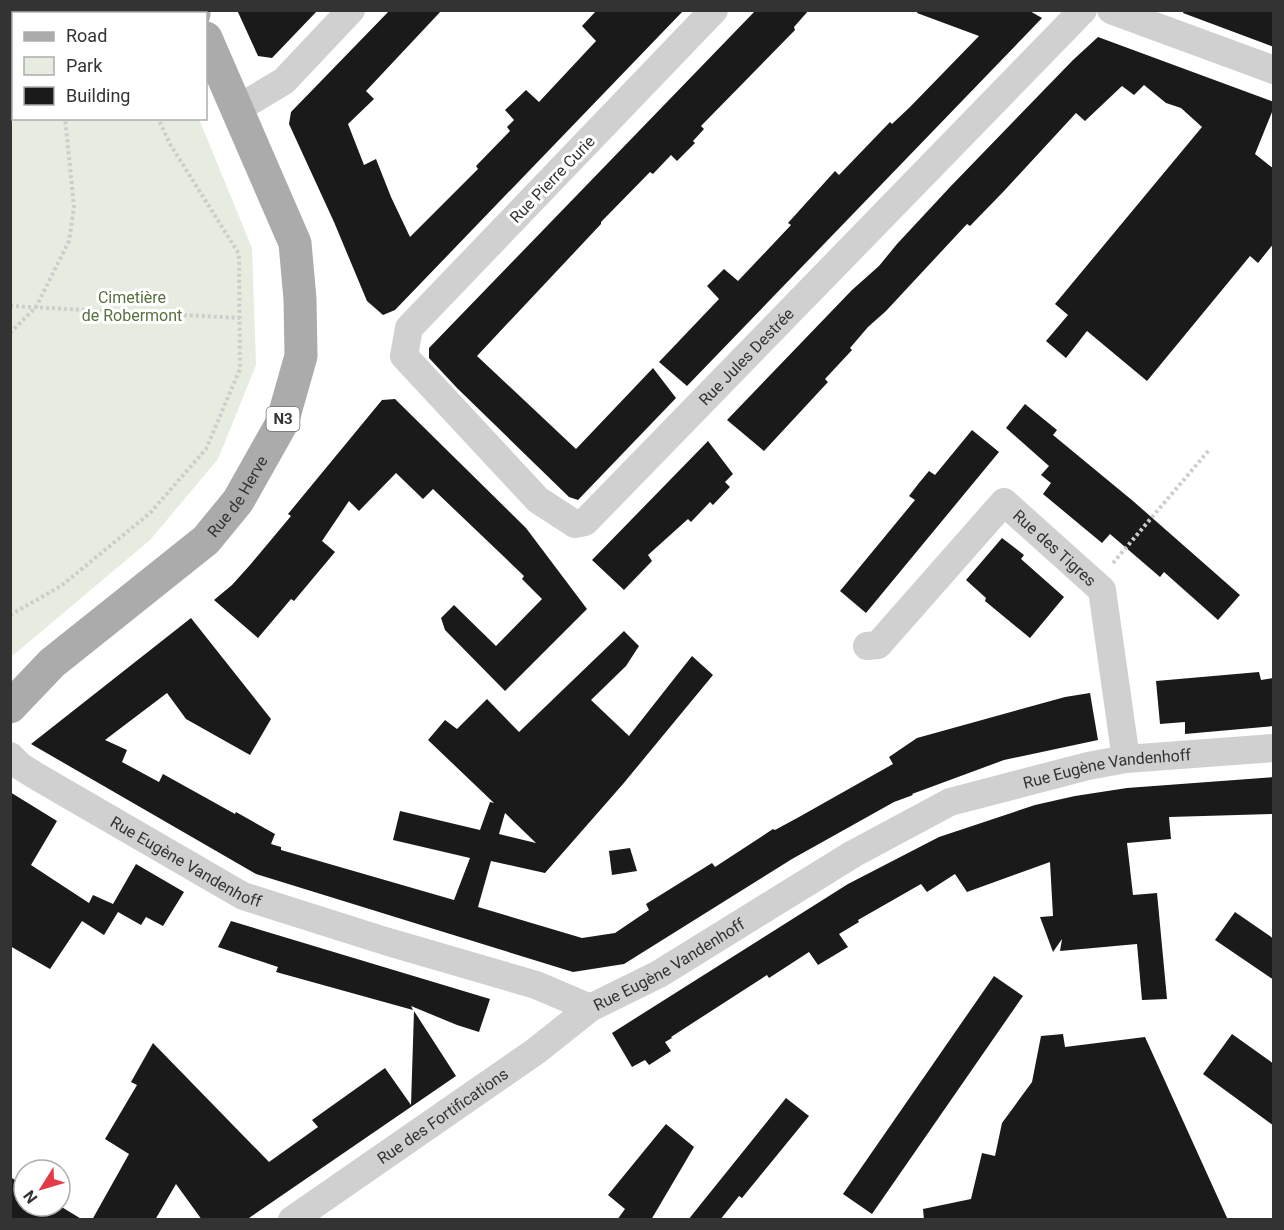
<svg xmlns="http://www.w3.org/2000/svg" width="1284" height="1230" font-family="Roboto,sans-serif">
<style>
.green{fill:#e6ecdf}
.building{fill:#1a1a1a;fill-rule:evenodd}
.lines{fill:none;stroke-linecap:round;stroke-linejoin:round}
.path{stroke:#cdcdcd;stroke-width:4;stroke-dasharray:3 3;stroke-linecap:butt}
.street{stroke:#d0d0d0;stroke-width:28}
.primary{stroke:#ababab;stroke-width:33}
.labels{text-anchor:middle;stroke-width:6;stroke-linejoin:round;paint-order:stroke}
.shield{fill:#fff;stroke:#707070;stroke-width:1.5}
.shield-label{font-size:15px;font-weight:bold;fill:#333}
.street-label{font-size:16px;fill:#333;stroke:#fff}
.park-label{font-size:16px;fill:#56703f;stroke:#fff}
</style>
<rect width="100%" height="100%" fill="#fff"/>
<path class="green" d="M11 10 154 11 155 13 14 14V118L199 119 252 248 256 365 218 459 150 540 11 657Z"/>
<g class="building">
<path d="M237 10H318L272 58 258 56Z"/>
<path d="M390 10H442L366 91 374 99 348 124 364 165 376 159 391 197 410 237 478 169 476 166 510 131 507 127 514 120 505 110 526 90 539 102 596 41 582 26 597 10H684L395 310 383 315 367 301 334 222 289 124 291 112Z"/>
<path d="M756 10H809L794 27 795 30 701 126 704 129 693 141 695 143 677 161 671 155 653 174 650 172 601 222V224L477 356 576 449 653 368 676 398 578 500 569 497 457 388 429 358V348Z"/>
<path d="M918 10H1028L1042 18 687 386 659 362 719 299 707 286 724 269 738 281 791 225 788 223 835 171 839 175 890 122 892 124 910 107 979 36 917 13Z"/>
<path d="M1184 10H1274V47L1183 13Z"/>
<path d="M1098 37 1274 102V107L1255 154 1274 169V243L1258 263 1250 256 1147 381 1087 331 1066 358 1046 341 1068 315 1055 304 1202 127 1181 108 1166 103 1144 85 1134 95 1122 86 1085 121 1076 113 1004 191 970 226 967 224 886 311 868 327 850 348 852 350 825 379 828 382 764 451 727 420 852 290 879 266 897 244 951 186 1073 60Z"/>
<path d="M395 399 526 528 587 609 505 691 445 630 441 618 454 605 496 646 542 599 522 579 524 576 433 489 423 499 396 473 359 511 349 501 322 541 335 552 294 601 291 599 258 638 214 600 232 585 250 565 291 516 288 514 382 400Z"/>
<path d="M1025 404 1057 430 1053 435 1133 501 1240 595 1218 620 1164 572 1160 577 1110 534 1102 543 1043 494 1051 483 1041 475 1049 466 1006 428Z"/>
<path d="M972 430 999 452 866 613 840 591 915 500 909 496 919 483 929 471 935 475Z"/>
<path d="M708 441 733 474 725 482 730 487 713 505 710 502 691 522 688 519 648 555 652 561 624 590 592 560Z"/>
<path d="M1002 538 1024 555 1021 559 1064 597 1030 638 985 601 986 598 966 580Z"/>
<path d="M191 618 271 719 250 755 186 719 167 693 105 740 127 750 122 762 159 782 163 774 235 814 236 812 275 834 271 844 281 847V850L454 900 470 858 393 840 400 811 480 830 490 802 494 803 428 740 445 720 457 729 487 699 519 732 624 631 639 646 626 666 591 700 629 736 692 656 713 675 623 784 545 873 491 861 478 907 582 938 615 933 649 910 646 904 712 863 715 867 773 829 775 830 799 817 893 764 889 757 917 738 1065 697 1090 693 1098 740 1004 760 912 794 913 795 894 802 792 859 624 964 573 972 256 874 31 744ZM505 813 536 843 499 834Z"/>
<path d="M1259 672 1261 680 1274 678V726L1185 734V722L1160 724 1156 681Z"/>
<path d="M1274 777V814L1169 817 1171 839 1127 843 1133 895 1157 893 1167 999 1142 1000 1137 944 1060 951 1062 939 1053 952 1040 917 1053 916 1050 862 967 892 955 874 927 892 921 884 858 920 859 922 839 934 848 947 818 965 809 952 769 978 767 975 671 1037 672 1038 665 1042 671 1051 649 1065 645 1060 632 1067 612 1033 848 884 939 837 1035 805 1075 796 1127 788Z"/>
<path d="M10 792 57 821 31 865 89 903 93 895 113 904 136 864 184 892 163 926 146 917 141 925 118 912 104 935 82 921 50 969 10 946Z"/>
<path d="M630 848 637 871 612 875 609 851Z"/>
<path d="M1235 912 1274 939V980L1215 940Z"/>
<path d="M231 921 490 999 479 1032 457 1025 411 1006 413 1010 276 972 278 967 218 947Z"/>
<path d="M994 976 1023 996 872 1214 843 1194Z"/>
<path d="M414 1011 456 1076 246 1220H202L176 1184 155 1220H92L129 1154 105 1139 137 1085 131 1082 153 1043 269 1162 318 1127 312 1120 385 1068 411 1105Z"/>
<path d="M1063 1034 1065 1047 1145 1037 1228 1220H924L923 1209 971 1199 982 1153 995 1156 1002 1123 1032 1082 1041 1036Z"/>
<path d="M1232 1034 1274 1064V1126L1203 1074Z"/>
<path d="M786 1098 809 1116 742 1198 739 1196 720 1220H688Z"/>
<path d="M666 1124 694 1147 651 1220H617L625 1209 608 1195Z"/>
<path d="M10 1177 24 1185V1206H60L83 1220H10Z"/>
</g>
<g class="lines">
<g class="path">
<path d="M54 10 55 14"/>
<path d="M117 10V14"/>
<path d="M10 306 240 318"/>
<path d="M10 333 36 307 69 241 74 207 65 118"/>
<path d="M1113 563 1210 449"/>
<path d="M10 615 61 586 150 513 206 449 240 369 239 254 170 144 158 118"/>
</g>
<g class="street">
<path id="s1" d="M714 10 409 328 404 356 538 500 575 524 585 522 1083 10"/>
<path d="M1111 10 1274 70"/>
<path d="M237 109 284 81 351 10"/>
<path id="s2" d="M867 646 878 645 1004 502 1102 590 1126 759"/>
<path id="s3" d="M10 756 20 766 36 776 243 896 385 941 536 985 590 1008"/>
<path id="s4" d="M292 1220 536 1051 590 1008 659 974 853 854 950 802 1088 766 1126 759 1274 748"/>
</g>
<g class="primary">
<path d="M193 10 194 14"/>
<path id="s5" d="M10 707 52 663 206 540 238 501 282 423 301 356 300 299 295 243 206 38"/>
</g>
</g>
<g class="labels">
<rect class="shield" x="266.5" y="407" width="33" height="24" rx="4.5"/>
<g class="shield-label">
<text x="283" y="424">N3</text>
</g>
<g class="street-label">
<text transform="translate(552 179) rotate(-46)" y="6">Rue Pierre Curie</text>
<text dy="6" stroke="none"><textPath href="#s1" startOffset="951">Rue Jules Destrée</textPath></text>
<text dy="6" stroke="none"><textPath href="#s5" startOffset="312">Rue de Herve</textPath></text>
<text dy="6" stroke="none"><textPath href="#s2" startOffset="270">Rue des Tigres</textPath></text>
<text dy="6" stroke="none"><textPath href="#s4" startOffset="942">Rue Eugène Vandenhoff</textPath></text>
<text dy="6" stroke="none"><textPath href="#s3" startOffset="206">Rue Eugène Vandenhoff</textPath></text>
<text dy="6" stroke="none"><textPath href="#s4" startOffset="456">Rue Eugène Vandenhoff</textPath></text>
<text dy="6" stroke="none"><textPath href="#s4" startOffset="183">Rue des Fortifications</textPath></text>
</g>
<g class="park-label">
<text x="132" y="303">Cimetière<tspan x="132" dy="18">de Robermont</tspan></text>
</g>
</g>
<rect width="1284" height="1230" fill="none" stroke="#333333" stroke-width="24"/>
<rect x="12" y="12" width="195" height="108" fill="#ffffff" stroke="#adadad" stroke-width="1.5"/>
<rect x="24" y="32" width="30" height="9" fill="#ababab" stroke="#adadad" stroke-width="1.5"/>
<text x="66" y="42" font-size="18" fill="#333333">Road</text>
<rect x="24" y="57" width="30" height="18" fill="#e6ecdf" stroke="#adadad" stroke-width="1.5"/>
<text x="66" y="72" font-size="18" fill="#333333">Park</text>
<rect x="24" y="87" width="30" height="18" fill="#1a1a1a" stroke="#adadad" stroke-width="1.5"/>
<text x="66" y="102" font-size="18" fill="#333333">Building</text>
<g transform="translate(42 1188) rotate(233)"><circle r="28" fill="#ffffff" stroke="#adadad" stroke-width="1.5"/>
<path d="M0-4.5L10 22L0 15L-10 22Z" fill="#e63946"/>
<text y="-9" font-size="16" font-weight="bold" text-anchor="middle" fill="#333333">N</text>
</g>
</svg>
